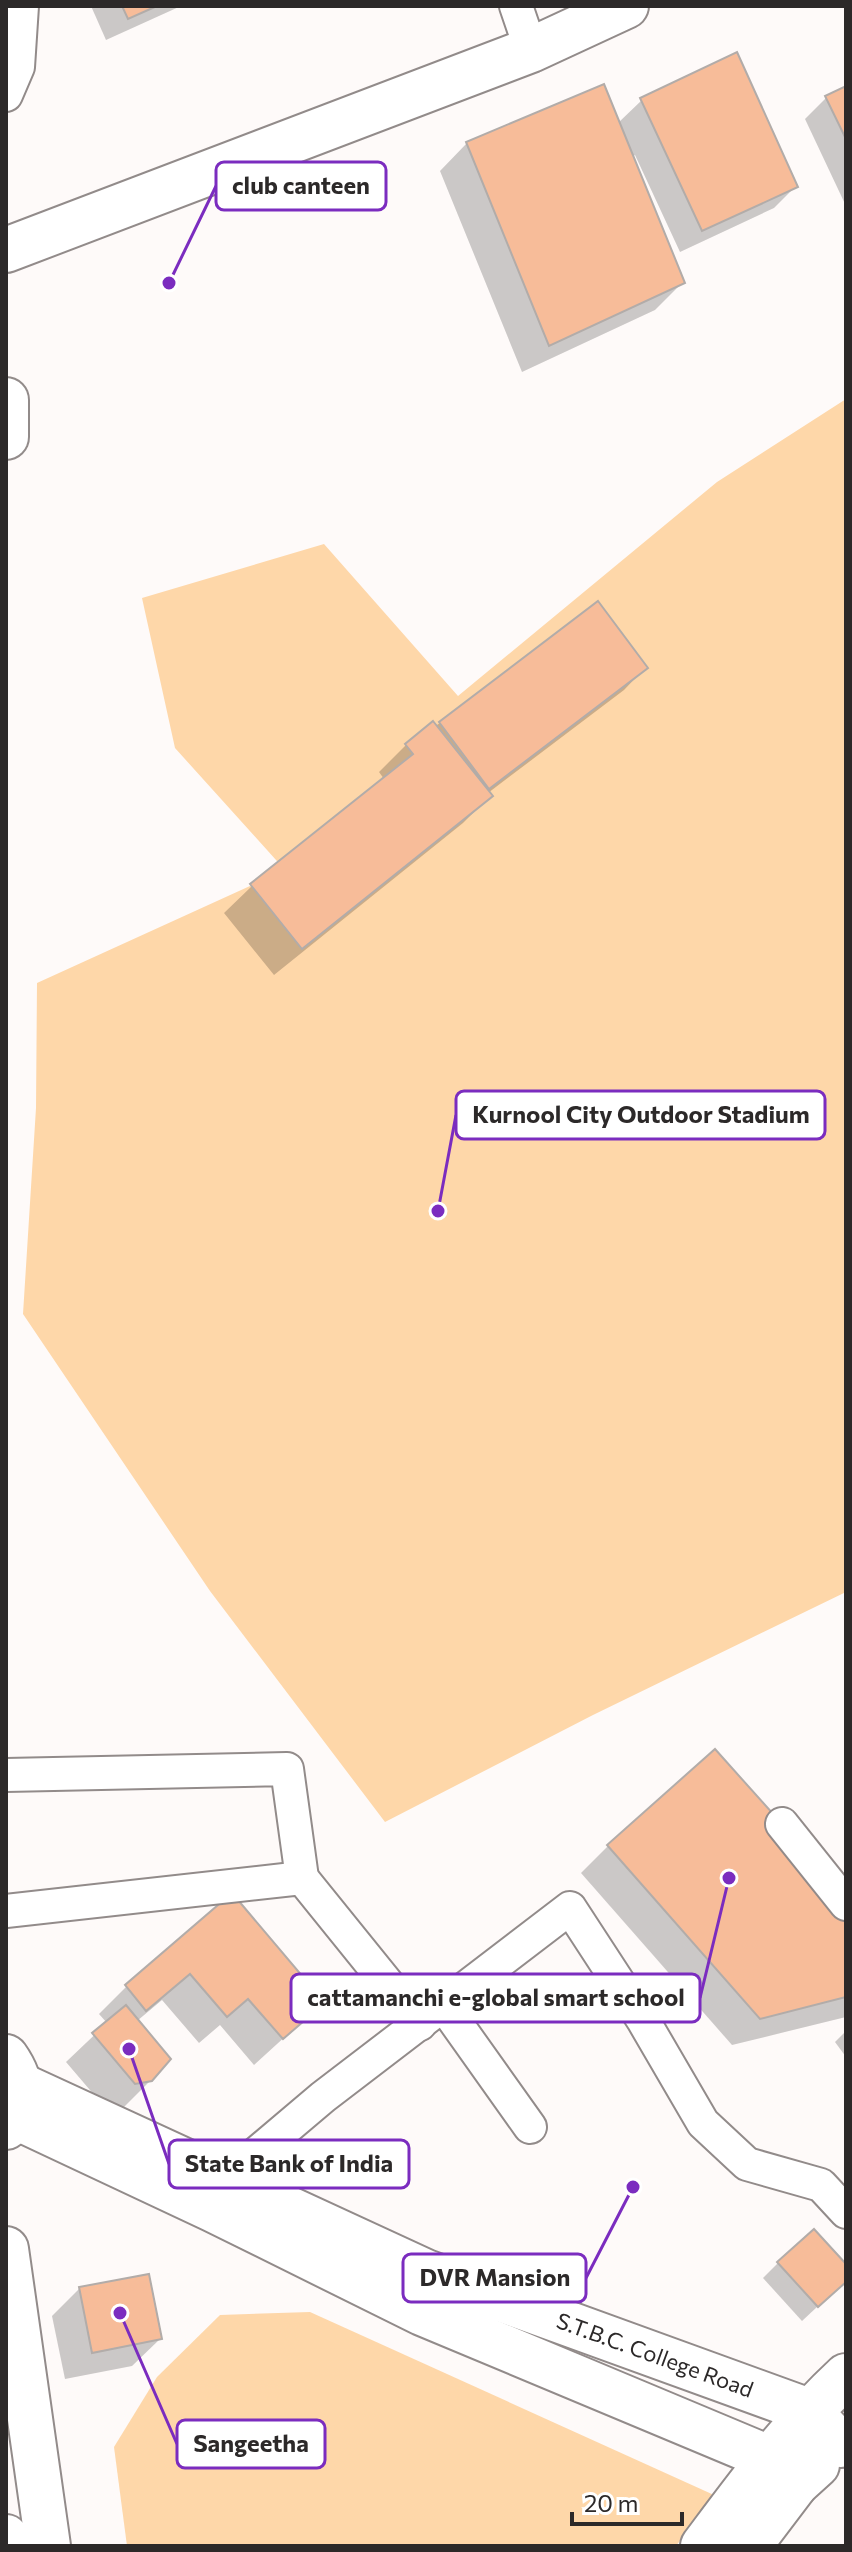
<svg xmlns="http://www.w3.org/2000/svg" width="852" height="2552" font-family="Commissioner,sans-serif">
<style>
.green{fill:#fed7a9}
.shadow{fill:#0003}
.building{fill:#f7bc99;stroke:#b2aca9;stroke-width:2}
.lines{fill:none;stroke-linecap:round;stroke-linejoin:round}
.street-casing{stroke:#928b8a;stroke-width:36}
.secondary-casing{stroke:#928b8a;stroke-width:48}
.primary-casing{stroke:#928b8a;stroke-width:48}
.street{stroke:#fff;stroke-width:32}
.secondary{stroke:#fff;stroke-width:44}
.primary{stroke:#fff;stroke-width:44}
.labels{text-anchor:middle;stroke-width:6;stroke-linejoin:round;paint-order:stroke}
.street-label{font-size:22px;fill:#2c2929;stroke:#fff}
.leader{fill:none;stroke:#7b2cbf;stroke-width:3}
.callout-dot{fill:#7b2cbf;stroke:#fff;stroke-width:3}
.callout{fill:#fff;stroke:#7b2cbf;stroke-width:3}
.callout-label{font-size:24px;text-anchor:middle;font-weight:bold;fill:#2c2929}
</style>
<rect width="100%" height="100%" fill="#fefaf9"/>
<g class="green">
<path d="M846 399V1592L593 1715 385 1822 210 1591 23 1314 36 1108 37 983 285 870 175 748 142 598 324 544 458 696 717 482Z"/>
<path d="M310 2312 714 2495 676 2546H127L114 2447 157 2377 220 2315Z"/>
</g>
<g class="shadow">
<path d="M91 6H181L106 40Z"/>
<path d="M846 88V206L805 119 827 97Z"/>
<path d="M642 100 796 186 774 208 680 252 635 155 632 157 683 282 655 310 522 372 440 171 467 143 618 123Z"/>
<path d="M645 668 624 690 488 793 490 796 463 823 274 975 224 913 252 886 384 779 379 772 406 745 440 723Z"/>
<path d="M608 1846 846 1916V2017L732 2045 581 1873Z"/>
<path d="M232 1896 322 2003 254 2065 220 2025 199 2043 162 2000 137 2021 151 2080 123 2108 107 2110 66 2062 107 2023 99 2014 126 1987Z"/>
<path d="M846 2031V2057L835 2042Z"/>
<path d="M778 2263 846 2267V2280L802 2321 763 2278Z"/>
<path d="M80 2288 160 2339 132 2366 65 2379 52 2316Z"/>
</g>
<g class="building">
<path d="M122 6H157L128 19Z"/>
<path d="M737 52 798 187 702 231 640 98Z"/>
<path d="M604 84 685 283 549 346 466 142Z"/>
<path d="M846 86V139L825 96Z"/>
<path d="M598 601 648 668 489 789 439 722Z"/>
<path d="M433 721 493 796 302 949 250 884 413 754 405 744Z"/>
<path d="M715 1749 782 1824 846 1912V1997L760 2019 607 1845Z"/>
<path d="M232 1893 325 2003 283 2039 248 1999 227 2017 190 1974 146 2011 125 1985Z"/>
<path d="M126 2005 171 2059 152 2081 135 2084 92 2033Z"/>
<path d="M814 2229 846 2264V2282L818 2307 777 2262Z"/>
<path d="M149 2274 162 2339 92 2353 79 2287Z"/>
</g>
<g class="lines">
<defs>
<g id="street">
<path d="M516 6 531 50"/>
<path d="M6 95 18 67 22 6"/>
<path d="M6 1775 287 1769 302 1878"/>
<path d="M782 1824 846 1904"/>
<path d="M6 1911 302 1878 420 2024"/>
<path d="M444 2006 530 2127"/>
<path d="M226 2179 323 2097 570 1908 643 2020 703 2123 747 2164 821 2185 846 2212"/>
</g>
<g id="secondary">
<path d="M6 250 531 50 626 6"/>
<path d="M6 400V437"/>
<path d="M20 2085 426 2272 809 2411 841 2445"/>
<path d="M14 2116 212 2209 422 2313 769 2458 796 2484"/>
<path d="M703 2546C748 2486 791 2427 846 2376"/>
<path d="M749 2546 796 2484 817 2465"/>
</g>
<g id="primary">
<path d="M6 2057C23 2081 25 2103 6 2127"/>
<path d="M6 2249 48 2546"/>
<path d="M6 2537 7 2546"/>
</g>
</defs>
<use href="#street" class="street-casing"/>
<use href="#secondary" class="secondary-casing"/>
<use href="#primary" class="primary-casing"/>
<use href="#street" class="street"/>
<use href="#secondary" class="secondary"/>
<use href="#primary" class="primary"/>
</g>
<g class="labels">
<g class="street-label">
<text transform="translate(655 2355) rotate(20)" y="8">S.T.B.C. College Road</text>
</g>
</g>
<path class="leader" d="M169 283L216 186M438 1211L456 1115M729 1878L700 1998M129 2049L169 2164M633 2187L586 2278M120 2313L177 2444"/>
<g class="callout-dot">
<circle cx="169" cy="283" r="8"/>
<circle cx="438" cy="1211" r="8"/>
<circle cx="729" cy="1878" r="8"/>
<circle cx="129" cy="2049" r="8"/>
<circle cx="633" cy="2187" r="8"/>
<circle cx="120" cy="2313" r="8"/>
</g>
<g class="callout">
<rect x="216" y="162" width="170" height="48" rx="8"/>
<rect x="456" y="1091" width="369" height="48" rx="8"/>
<rect x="291" y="1974" width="409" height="48" rx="8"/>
<rect x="169" y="2140" width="240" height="48" rx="8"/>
<rect x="403" y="2254" width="183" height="48" rx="8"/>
<rect x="177" y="2420" width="148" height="48" rx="8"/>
</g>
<g class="callout-label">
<text x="301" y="194">club canteen</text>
<text x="641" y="1123">Kurnool City Outdoor Stadium</text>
<text x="496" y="2006">cattamanchi e-global smart school</text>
<text x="289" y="2172">State Bank of India</text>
<text x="495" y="2286">DVR Mansion</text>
<text x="251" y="2452">Sangeetha</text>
</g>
<rect width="852" height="2552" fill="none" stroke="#2c2929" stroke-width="16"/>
<path d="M572 2512v12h110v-12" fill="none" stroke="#2c2929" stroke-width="4"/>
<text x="584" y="2512" font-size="24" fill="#2c2929" stroke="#ffffff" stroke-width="6" paint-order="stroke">20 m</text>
</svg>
